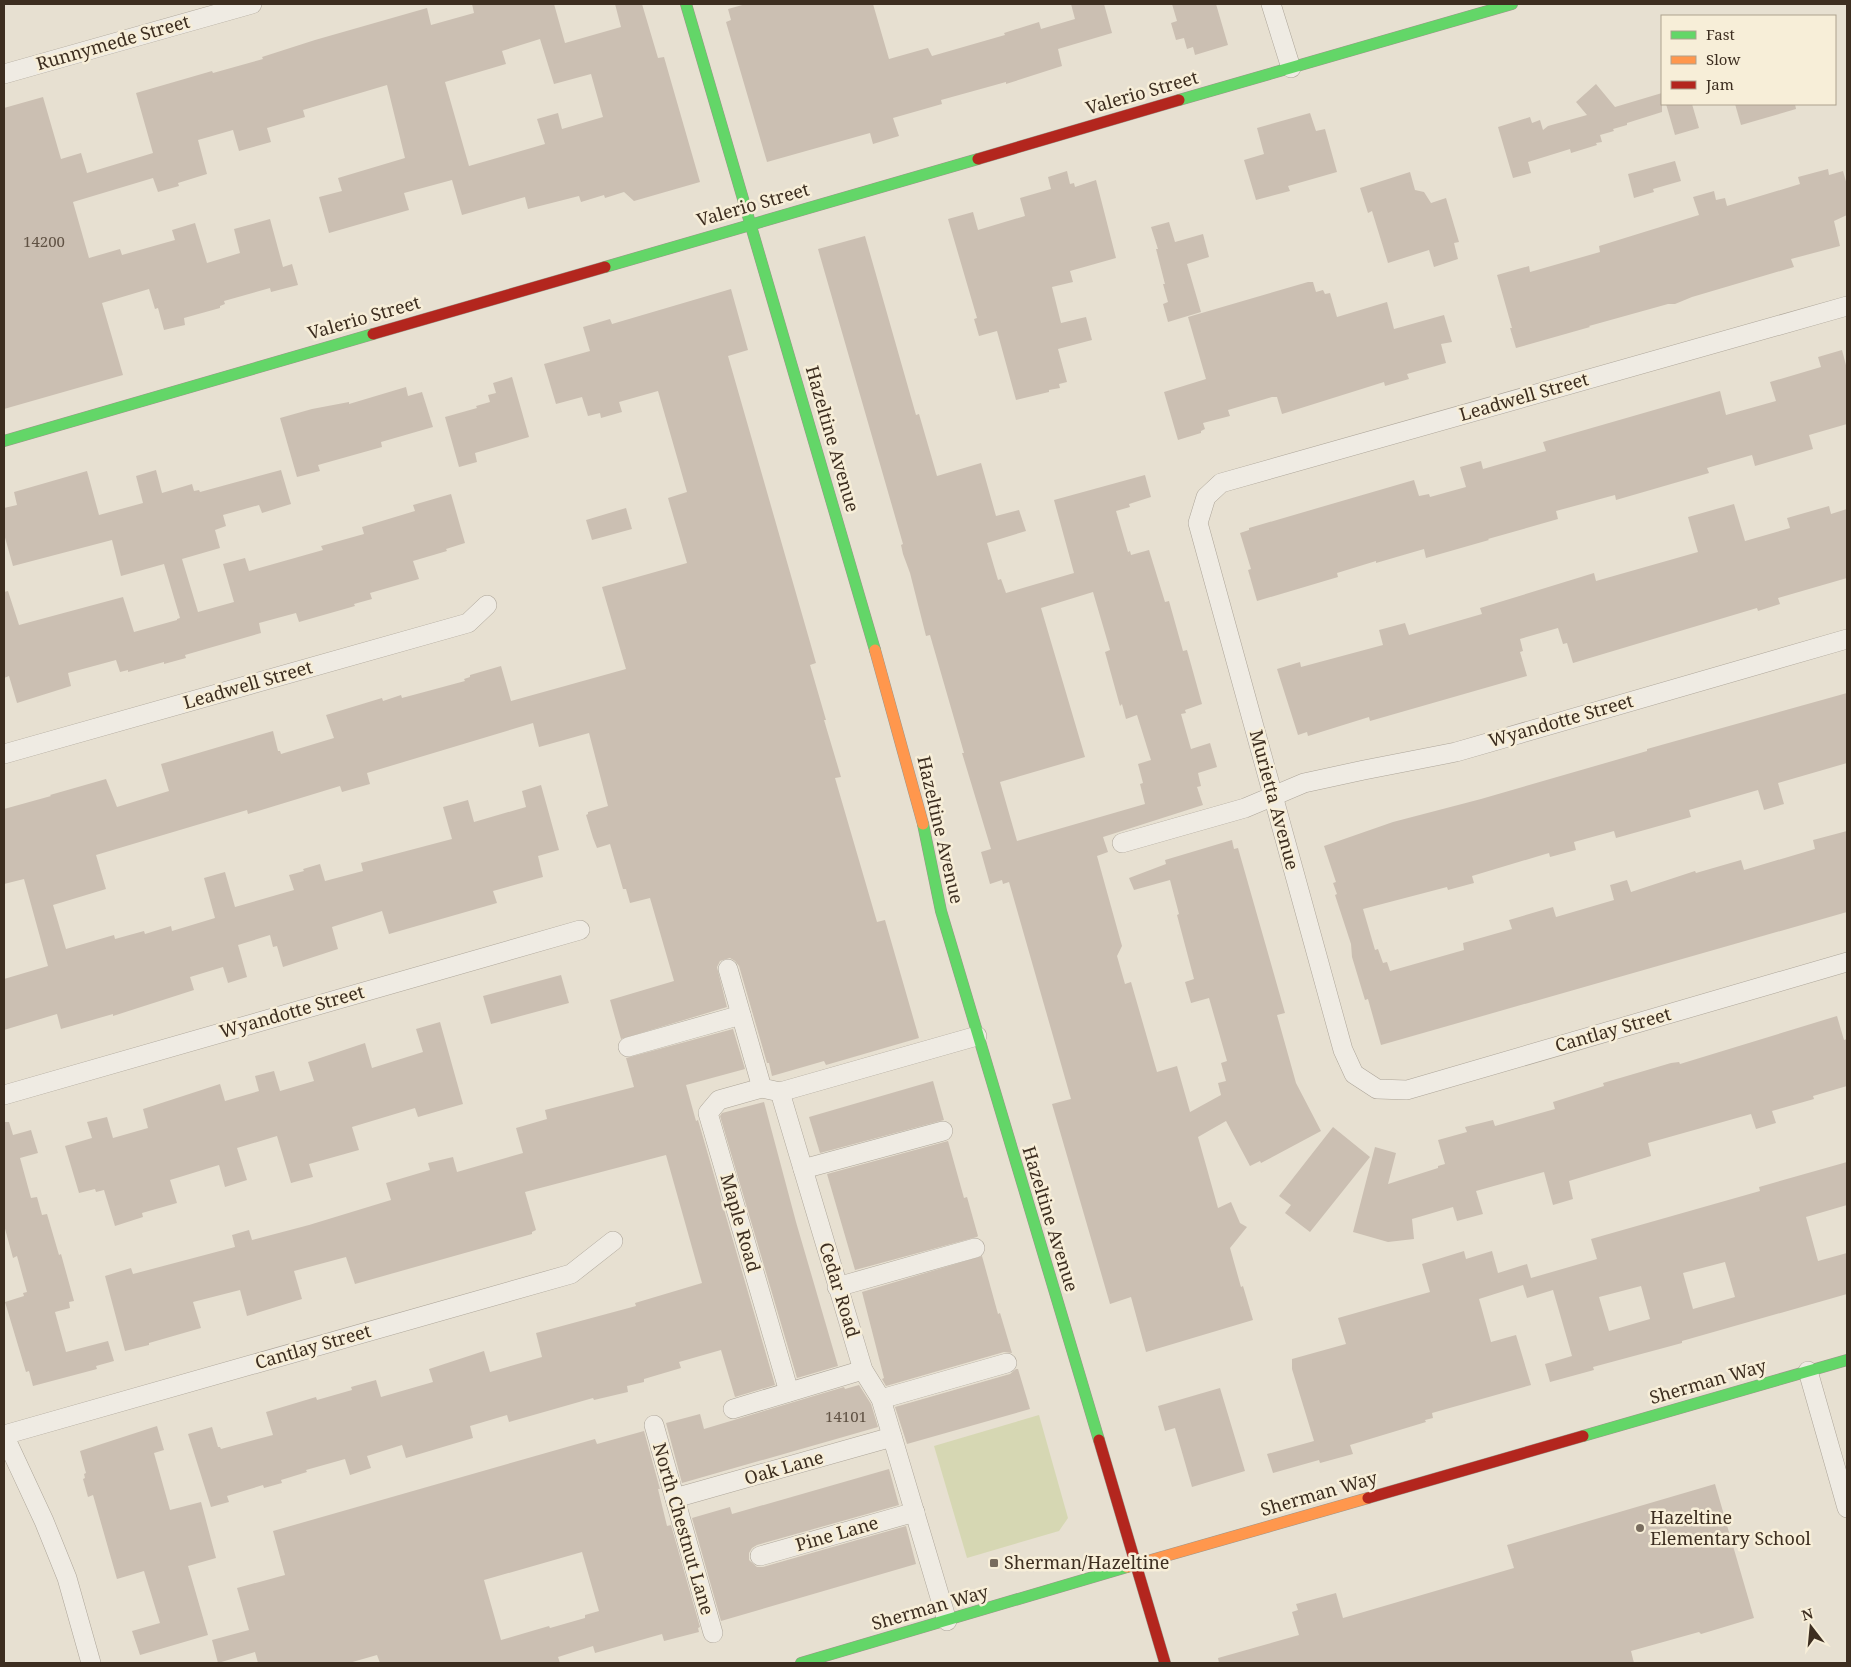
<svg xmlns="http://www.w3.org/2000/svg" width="1851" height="1667" font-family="'Noto Serif',serif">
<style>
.green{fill:#d6d7b3}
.building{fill:#cbbfb2;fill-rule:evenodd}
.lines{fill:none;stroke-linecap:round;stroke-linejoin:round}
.street-casing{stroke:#ada599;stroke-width:20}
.fast-casing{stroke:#9c958a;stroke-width:12}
.slow-casing{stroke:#9c958a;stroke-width:12}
.jam-casing{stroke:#9c958a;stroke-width:12}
.street{stroke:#efebe3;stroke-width:19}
.fast{stroke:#63d668;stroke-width:11}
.slow{stroke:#ff974d;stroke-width:11}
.jam{stroke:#b3261e;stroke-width:11}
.poi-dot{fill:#786c5e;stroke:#f7eed8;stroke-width:2}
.labels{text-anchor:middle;stroke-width:5;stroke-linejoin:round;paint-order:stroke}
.number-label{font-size:15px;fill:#605244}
.street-label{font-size:18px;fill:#3d2e20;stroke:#f7eed8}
.poi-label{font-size:18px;fill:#3d2e20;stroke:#f7eed8;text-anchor:start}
</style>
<rect width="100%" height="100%" fill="#e7e0d1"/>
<path class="green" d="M1039 1415 1068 1518 1059 1531 967 1558 934 1446Z"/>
<g class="building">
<path d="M472 4H554L565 43 621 27 615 4H642L658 58 664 57 700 182 634 201 624 192 605 198 604 195 581 202 579 196 528 209 525 197 462 215 452 180 404 193 409 210 329 233 319 197 342 191 338 178 405 158 387 85 303 110 305 117 267 128 271 142 239 151 233 130 198 140 207 174 178 183 179 186 158 192 153 178 73 202 89 258 120 249 122 255 175 240 172 230 195 223 207 263 240 253 234 229 270 219 283 267 292 264 298 285 271 292 270 288 224 301 225 304 220 306V308L184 318 185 325 164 330 158 308 155 309 149 289 102 303 123 375 4 409V108L43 97 61 159 81 153 87 173 153 153 136 93 212 71 213 73 263 59 262 57 315 40 427 8 431 25 474 13ZM540 39 554 84 591 74 603 117 562 129 558 113 537 119 545 144 469 166 445 82 506 64 502 51Z"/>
<path d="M746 4H873L889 59 928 48 932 56 1005 35 1004 33 1039 22 1041 29 1075 19 1071 4H1104L1112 33 1058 49 1062 66 1006 84V82L941 100 942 104 893 118 899 136 873 144 870 133 767 162 726 22 731 20 728 9Z"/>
<path d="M1172 4H1216L1228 45 1195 55 1193 47 1187 49 1184 38 1176 40 1171 23 1177 21Z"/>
<path d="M1596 84 1615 107 1662 93V112L1627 123V125L1613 129 1614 131 1600 135 1602 142 1596 143 1597 145 1571 153 1570 149 1528 162 1531 173 1513 178 1498 127 1530 117 1532 123 1540 120 1543 130 1548 126 1587 115 1576 102Z"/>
<path d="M1666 104H1692L1699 128 1675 135Z"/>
<path d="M1735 104H1795L1796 109 1741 125Z"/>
<path d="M1310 113 1316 131 1325 129 1337 172 1288 186 1290 191 1256 200 1244 160 1264 154 1257 128Z"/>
<path d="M1675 161 1681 181 1653 189 1654 192 1634 198 1628 174Z"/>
<path d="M1828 169 1829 175 1843 171 1847 185V215L1834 221 1840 246 1791 259 1794 267 1692 297 1675 304H1668L1589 326 1590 327 1516 348 1510 328H1512L1497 275 1529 266 1530 272 1600 252 1599 246 1699 215 1693 197 1714 191 1716 200 1725 198 1727 206 1800 184 1798 177Z"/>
<path d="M1067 171 1070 184 1074 183 1075 187 1096 180 1116 258 1070 271 1073 282 1052 287 1061 323 1086 317 1092 340 1058 349 1067 382 1059 384 1060 388 1049 390V392L1016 400 997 331 979 336 974 319 977 318 948 219 973 212 978 230 1025 216 1020 198 1051 189 1048 177Z"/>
<path d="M1410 172 1415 190 1424 192 1431 203 1446 198 1459 242 1454 243 1458 259 1434 267 1429 250 1388 263 1372 211 1368 213 1360 188Z"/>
<path d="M1169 222 1175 242 1203 234 1209 257 1187 264 1201 312 1168 322 1163 304 1168 302 1163 284H1165L1156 249H1158L1151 227Z"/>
<path d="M865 236 916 415 919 414 937 476 981 463 996 516 1019 510 1026 531 987 543 998 580 1001 579 1006 593 1074 573 1054 500 1145 475 1151 497 1129 504 1130 507 1116 511 1128 552 1130 551 1131 555 1149 550 1165 602 1169 601 1183 651 1187 650 1202 704 1185 710 1186 713 1181 714 1191 749 1210 743 1217 767 1198 773 1201 786 1197 787 1203 805 1103 837 1108 852 1097 856 1122 946 1117 956 1125 984 1131 982 1157 1072 1177 1066 1190 1112 1221 1095 1218 1083 1226 1081 1221 1063 1227 1061 1209 998 1191 1003 1185 982 1194 979 1177 915 1179 914 1170 880 1134 890 1129 878 1166 864 1165 860 1232 840 1234 849 1238 848 1285 1013 1277 1015 1296 1083 1321 1131 1261 1163 1260 1161 1250 1166 1226 1121 1198 1137 1218 1208 1231 1202 1240 1223 1247 1227 1230 1248 1241 1287 1243 1286 1253 1320 1146 1352 1131 1297 1110 1304 1052 1104 1071 1099 1009 882 1003 884 1002 880 990 884 981 852 991 849 962 753H964L930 635 926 636 910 573 903 554 901 545 903 544 818 249ZM1093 592 1110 650 1105 652 1120 706 1122 704 1126 719 1137 715 1151 760 1138 764 1143 783 1140 784 1145 804 1017 841 1000 782 1085 757 1041 608Z"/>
<path d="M1308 282H1313L1316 292 1323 290 1325 294 1330 293 1337 317 1387 302 1394 329 1444 315 1452 342 1441 344 1446 363 1407 374 1409 379 1385 386 1384 382 1282 414 1277 397H1272L1228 410 1230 416 1203 423 1205 429 1201 431V433L1178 440 1164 392 1206 379 1188 317Z"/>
<path d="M731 289 748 350 728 356 816 663 810 665 826 720H824L841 777 835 778 877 922 885 920 919 1038 826 1065 824 1061 772 1076 769 1063H767L739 966 735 961 730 958 720 961 717 967 727 1007 621 1039 610 1000 674 981 650 898 630 903 626 889H623L610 844 597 848 593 838 586 815 588 814V812L608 806 589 733 539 747 533 723 367 773 370 784 342 792 340 786 248 814 247 810 96 855 106 889 53 905 66 949 114 935 115 939 144 931 145 934 171 926 172 931 215 918 204 878 225 872 235 907 294 890 289 875 304 871 303 869 320 864 325 881 363 871 361 863 452 839 443 807 468 800 474 822 526 807 522 791 541 785 559 850 538 856 543 877 493 891 497 903 389 934 382 911 332 927 338 949 283 967 277 946 273 947 270 935 238 945 247 977 228 983 223 967 190 977 194 990 113 1016V1014L61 1029 57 1014 4 1030V979L48 966 24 879 4 884V809L51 796 50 795 106 779 117 807 169 791 161 764 273 731 278 751H280L281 754 334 738 326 715 382 698 383 701 401 695 402 698 465 681 464 679 470 677V675L501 666 511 701 626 669 602 587 687 563 668 498 687 492 658 391 619 402 622 412 601 418 600 413 588 416 582 397 556 404 544 364 590 351 583 327 610 319 612 324Z"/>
<path d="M1842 350 1847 369V424L1809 435 1813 449 1755 466 1752 455 1707 468 1709 473 1616 500 1615 495 1556 511 1558 519 1488 539 1489 540 1426 558 1424 549 1376 563V561L1337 573 1338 577 1257 601 1248 570 1251 569 1240 533 1249 530V528L1414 480 1419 496 1429 494 1430 497 1466 487 1460 467 1481 461 1483 469 1546 451 1543 442 1720 391 1726 415 1776 401 1770 382 1821 367 1818 357Z"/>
<path d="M512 377 529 437 475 453 477 462 459 467 445 417 477 408 476 406 490 402 488 395 496 393 493 383Z"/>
<path d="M406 387 408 396 422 392 433 427 381 442 382 447 318 465 320 471 297 477 280 418 312 409 349 402V404Z"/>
<path d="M156 470 162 493 192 484 194 491 199 490 200 492 281 470 291 504 262 513 259 505 223 515 226 526 215 530 220 548 182 559 198 612 234 602 223 564 245 558 249 571 323 550 321 546 364 534 362 527 415 511 413 505 451 494 465 543 446 549 447 551 413 561 419 579 370 593 372 599 354 604 355 606 299 622 296 613 259 623 261 633 185 655 186 658 164 664V662L128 672V670L120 672 116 660 68 673 71 686 17 703 9 676 4 678V592L8 591 19 625 123 597 134 632 177 620V619L180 618 164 564 121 576 112 540 13 566 4 534V508L17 505 14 492 87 471 99 515 143 503 136 476Z"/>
<path d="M1734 504 1745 541 1790 528 1787 518 1829 506 1831 514 1847 509V578L1778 598 1780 604 1758 611 1757 608 1573 663 1567 643 1563 644 1558 628 1520 639 1523 651 1520 652 1527 676 1370 721 1369 717 1308 736 1307 732 1298 735 1277 669 1300 662 1301 667 1383 645 1379 630 1405 623 1409 635 1482 614 1480 608 1594 573 1596 581 1698 552 1688 517Z"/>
<path d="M626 508 632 529 592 540 586 520Z"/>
<path d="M1847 693V763L1778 783 1784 804 1764 810 1758 790 1689 810 1691 817 1616 838 1614 831 1574 842 1576 850 1550 857 1549 853 1472 876 1474 883 1448 890 1447 887 1363 909 1375 950 1378 949 1383 963 1387 962 1390 971 1464 950 1463 943 1512 929 1509 920 1553 907 1556 917 1614 900 1610 885 1627 880 1631 892 1695 871 1696 873 1741 860 1744 870 1815 849 1813 840 1847 831V912L1381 1045 1368 999 1365 1000 1352 957 1351 944 1335 895 1337 894 1333 883 1336 882 1324 846 1393 822 1481 799 1647 751V749Z"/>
<path d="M561 975 569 1003 491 1024 483 996Z"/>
<path d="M1837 1016 1844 1040 1847 1039V1086L1813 1096 1814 1099 1772 1111 1776 1123 1756 1129 1751 1114 1648 1143 1651 1156 1569 1181 1573 1199 1553 1205 1544 1172 1476 1191 1483 1214 1457 1221 1453 1207 1412 1219 1414 1239 1388 1242 1353 1232 1375 1147 1396 1153 1388 1184 1438 1168V1166L1445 1164 1438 1140 1467 1132 1465 1127 1493 1120 1495 1126 1555 1109 1553 1102 1604 1086 1603 1083 1671 1063 1679 1062 1680 1064Z"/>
<path d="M440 1022 463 1104 418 1117 415 1108 352 1127 359 1150 309 1164 313 1177 291 1183 277 1136 237 1148 247 1180 225 1187 219 1165 170 1180 177 1203 142 1213 143 1217 115 1226 104 1190 96 1192 95 1189 79 1193 65 1146 92 1138 87 1122 107 1117 113 1138 148 1128 143 1109 220 1084 225 1101 259 1091 255 1076 274 1071 280 1091 314 1081 308 1062 365 1043 372 1068 423 1052 416 1029Z"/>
<path d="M733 1029 745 1069 686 1085 696 1121 698 1120 775 1385 735 1397 721 1350 679 1362 681 1368 644 1379V1382L627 1386 628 1392 594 1400 593 1398 509 1422 507 1415 470 1426 473 1438 406 1458 402 1445 367 1456 371 1468 350 1475 345 1459 306 1470 307 1472 281 1480 282 1483 264 1488 263 1485 227 1496 229 1502 211 1507 188 1434 212 1427 218 1447H220L221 1449 273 1435 266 1412 316 1397 317 1400 352 1390 351 1387 376 1380 381 1397 433 1382 429 1369 484 1351 490 1372 542 1357 536 1333 636 1306 635 1303 702 1283 666 1155 525 1192 536 1230 532 1232V1234L355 1284 346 1257 294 1271 302 1299 247 1316 240 1290 193 1302 201 1328 149 1343V1345L125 1351 105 1276 131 1268 133 1274 235 1247 232 1235 249 1230 252 1240 309 1225 391 1200 386 1183 430 1170 428 1163 453 1157 457 1172 523 1153 516 1128 547 1119 545 1110 634 1087 626 1058Z"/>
<path d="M933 1081 944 1120 820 1153 809 1117Z"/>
<path d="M764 1102 796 1222 838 1366 797 1378 720 1116 722 1113Z"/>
<path d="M4 1122H9L13 1135 31 1130 38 1153 20 1158 31 1198 37 1197 42 1215 47 1214 59 1255 61 1254 74 1301 69 1302 70 1308 55 1312 66 1352 108 1341 114 1361 96 1366 97 1369 33 1386 29 1371 26 1372 5 1302 24 1296 23 1293 27 1292 17 1256 13 1258 4 1225Z"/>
<path d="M1333 1127 1370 1157 1310 1232 1285 1213 1291 1205 1279 1196Z"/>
<path d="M948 1141 964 1198 967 1197 978 1236 977 1237 855 1270 827 1174Z"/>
<path d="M1847 1162V1205L1806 1217 1818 1261 1847 1253V1294L1682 1341V1343L1593 1367 1594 1370 1550 1382 1545 1364 1572 1356 1553 1290 1527 1298 1523 1285 1479 1299 1491 1342 1516 1335 1531 1385 1432 1413 1433 1418 1425 1420 1426 1422 1350 1445 1353 1454 1320 1463 1319 1460 1273 1473 1267 1454 1314 1441 1292 1369V1359L1346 1344 1338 1318 1430 1292 1422 1264 1464 1251 1466 1259 1492 1251 1498 1273 1527 1264 1531 1278 1597 1259 1591 1239 1760 1191 1759 1187ZM1725 1262 1735 1297 1693 1309 1683 1273ZM1641 1286 1650 1319 1609 1331 1599 1297Z"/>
<path d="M982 1256 998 1314 1000 1313 1012 1353 1004 1352 886 1386 882 1379 884 1378 862 1292Z"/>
<path d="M1016 1369H1018L1030 1409 907 1444 895 1407 1010 1374Z"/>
<path d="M859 1385 871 1404 878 1427 682 1483 666 1423 700 1414 704 1429 844 1387 845 1389Z"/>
<path d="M1220 1388 1245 1471 1192 1487 1175 1428 1165 1431 1158 1406Z"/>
<path d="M157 1426 164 1450 154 1453 170 1510 201 1502 216 1558 188 1566 208 1635 140 1655 132 1631 160 1623 144 1571 117 1579 93 1495 88 1497 83 1479 85 1478 84 1474 86 1473 80 1451Z"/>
<path d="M644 1431 660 1489H658L667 1526 671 1525 700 1627 698 1628 699 1632 664 1641 662 1634 595 1653 593 1646 558 1657 560 1663H380L377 1655 349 1663H258L255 1652 218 1663 212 1640 249 1630 237 1588 285 1575 273 1531 595 1439 597 1444ZM582 1552 599 1611 585 1615V1618L550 1628 549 1626 501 1640 484 1580Z"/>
<path d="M889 1469 899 1505 757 1545 752 1548 749 1553V1560L757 1567H763L906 1526 916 1564 721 1621 692 1518 730 1507 732 1514Z"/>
<path d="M1715 1484 1754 1618 1701 1634 1699 1632 1631 1651 1634 1663H1219L1218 1658 1299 1635 1292 1612 1298 1610 1296 1604 1336 1593 1343 1618 1514 1568 1507 1545Z"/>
</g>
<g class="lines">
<defs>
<g id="street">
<path d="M1271 4 1291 68"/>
<path d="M4 74 252 4"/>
<path d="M1847 306 1221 483 1206 497 1198 523 1343 1050 1354 1074 1377 1089 1407 1090 1847 962"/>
<path d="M4 754 468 623 487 605"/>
<path d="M1122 843 1245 808 1304 783 1364 770 1456 752 1847 639"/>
<path d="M728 969 762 1088 780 1092 863 1370 881 1399 947 1621"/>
<path d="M628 1047 741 1015"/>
<path d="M762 1088 719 1100 708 1113 789 1392"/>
<path d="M780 1092 977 1036"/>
<path d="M4 1095 580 930"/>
<path d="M803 1169 943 1131"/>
<path d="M837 1287 975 1248"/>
<path d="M1808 1371 1847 1508"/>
<path d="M881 1399 1007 1363"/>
<path d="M733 1409 863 1370"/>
<path d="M654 1425 713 1633"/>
<path d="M4 1435 571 1274 613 1241"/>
<path d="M4 1435 44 1521 67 1578 91 1663"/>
<path d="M675 1498 892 1437"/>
<path d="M760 1556 915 1512"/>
</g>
<g id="fast">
<path d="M686 4 875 650"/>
<path d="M1179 100 1512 4"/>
<path d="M605 267 978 159"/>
<path d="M4 441 373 334"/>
<path d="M923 824 941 911 1099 1440"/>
<path d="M1583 1436 1847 1360"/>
<path d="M801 1663 1127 1567"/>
</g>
<g id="slow">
<path d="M875 650 923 824"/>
<path d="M1127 1567 1368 1498"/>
</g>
<g id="jam">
<path d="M978 159 1179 100"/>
<path d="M373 334 605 267"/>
<path d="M1099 1440 1165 1663"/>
<path d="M1368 1498 1583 1436"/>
</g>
</defs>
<use href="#street" class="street-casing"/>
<use href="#fast" class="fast-casing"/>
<use href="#slow" class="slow-casing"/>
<use href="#jam" class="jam-casing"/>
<use href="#street" class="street"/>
<use href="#fast" class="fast"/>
<use href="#slow" class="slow"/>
<use href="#jam" class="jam"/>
</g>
<g class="poi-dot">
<circle cx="1640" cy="1528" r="5"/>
<rect x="989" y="1558" width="10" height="10" rx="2.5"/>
</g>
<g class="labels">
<g class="number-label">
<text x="44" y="247">14200</text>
<text x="846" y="1422">14101</text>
</g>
<g class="street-label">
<text transform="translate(113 43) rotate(-16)" y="6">Runnymede Street</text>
<text transform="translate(1142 93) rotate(-16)" y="6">Valerio Street</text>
<text transform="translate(753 205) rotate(-16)" y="6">Valerio Street</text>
<text transform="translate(364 318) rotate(-16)" y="6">Valerio Street</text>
<text transform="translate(1524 397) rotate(-16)" y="6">Leadwell Street</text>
<text transform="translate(832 439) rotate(74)" y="6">Hazeltine Avenue</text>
<text transform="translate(248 685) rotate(-16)" y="6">Leadwell Street</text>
<text transform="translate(1561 721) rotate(-16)" y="6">Wyandotte Street</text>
<text transform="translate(1274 800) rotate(75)" y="6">Murietta Avenue</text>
<text transform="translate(940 830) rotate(77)" y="6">Hazeltine Avenue</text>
<text transform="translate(292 1012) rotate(-16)" y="6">Wyandotte Street</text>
<text transform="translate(1613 1030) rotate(-16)" y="6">Cantlay Street</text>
<text transform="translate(1050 1219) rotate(73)" y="6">Hazeltine Avenue</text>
<text transform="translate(740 1223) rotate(74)" y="6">Maple Road</text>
<text transform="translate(839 1290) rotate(73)" y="6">Cedar Road</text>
<text transform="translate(313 1347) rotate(-16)" y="6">Cantlay Street</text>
<text transform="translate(1708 1382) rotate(-16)" y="6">Sherman Way</text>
<text transform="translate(784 1468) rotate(-16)" y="6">Oak Lane</text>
<text transform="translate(1319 1494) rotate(-16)" y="6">Sherman Way</text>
<text transform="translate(683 1529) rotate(74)" y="6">North Chestnut Lane</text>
<text transform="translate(837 1534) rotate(-16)" y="6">Pine Lane</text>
<text transform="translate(930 1608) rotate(-16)" y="6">Sherman Way</text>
</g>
<g class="poi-label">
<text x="1650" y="1524">Hazeltine<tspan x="1650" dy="21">Elementary School</tspan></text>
<text x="1004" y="1569">Sherman/Hazeltine</text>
</g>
</g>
<rect width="1851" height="1667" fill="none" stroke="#3d2e20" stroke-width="10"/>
<rect x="1661" y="15" width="175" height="90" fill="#f7eed8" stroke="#ada18e"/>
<rect x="1671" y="31" width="25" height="8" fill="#63d668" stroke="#ada18e"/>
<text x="1706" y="40" font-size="15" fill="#3d2e20">Fast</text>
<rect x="1671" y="56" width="25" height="8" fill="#ff974d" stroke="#ada18e"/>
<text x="1706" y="65" font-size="15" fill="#3d2e20">Slow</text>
<rect x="1671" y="81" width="25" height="8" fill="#b3261e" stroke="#ada18e"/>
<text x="1706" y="90" font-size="15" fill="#3d2e20">Jam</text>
<g transform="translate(1811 1627) rotate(344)" stroke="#f7eed8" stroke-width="4" paint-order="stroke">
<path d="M0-4L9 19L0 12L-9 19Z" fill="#3d2e20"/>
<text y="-8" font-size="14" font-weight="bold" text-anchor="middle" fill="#3d2e20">N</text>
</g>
</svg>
